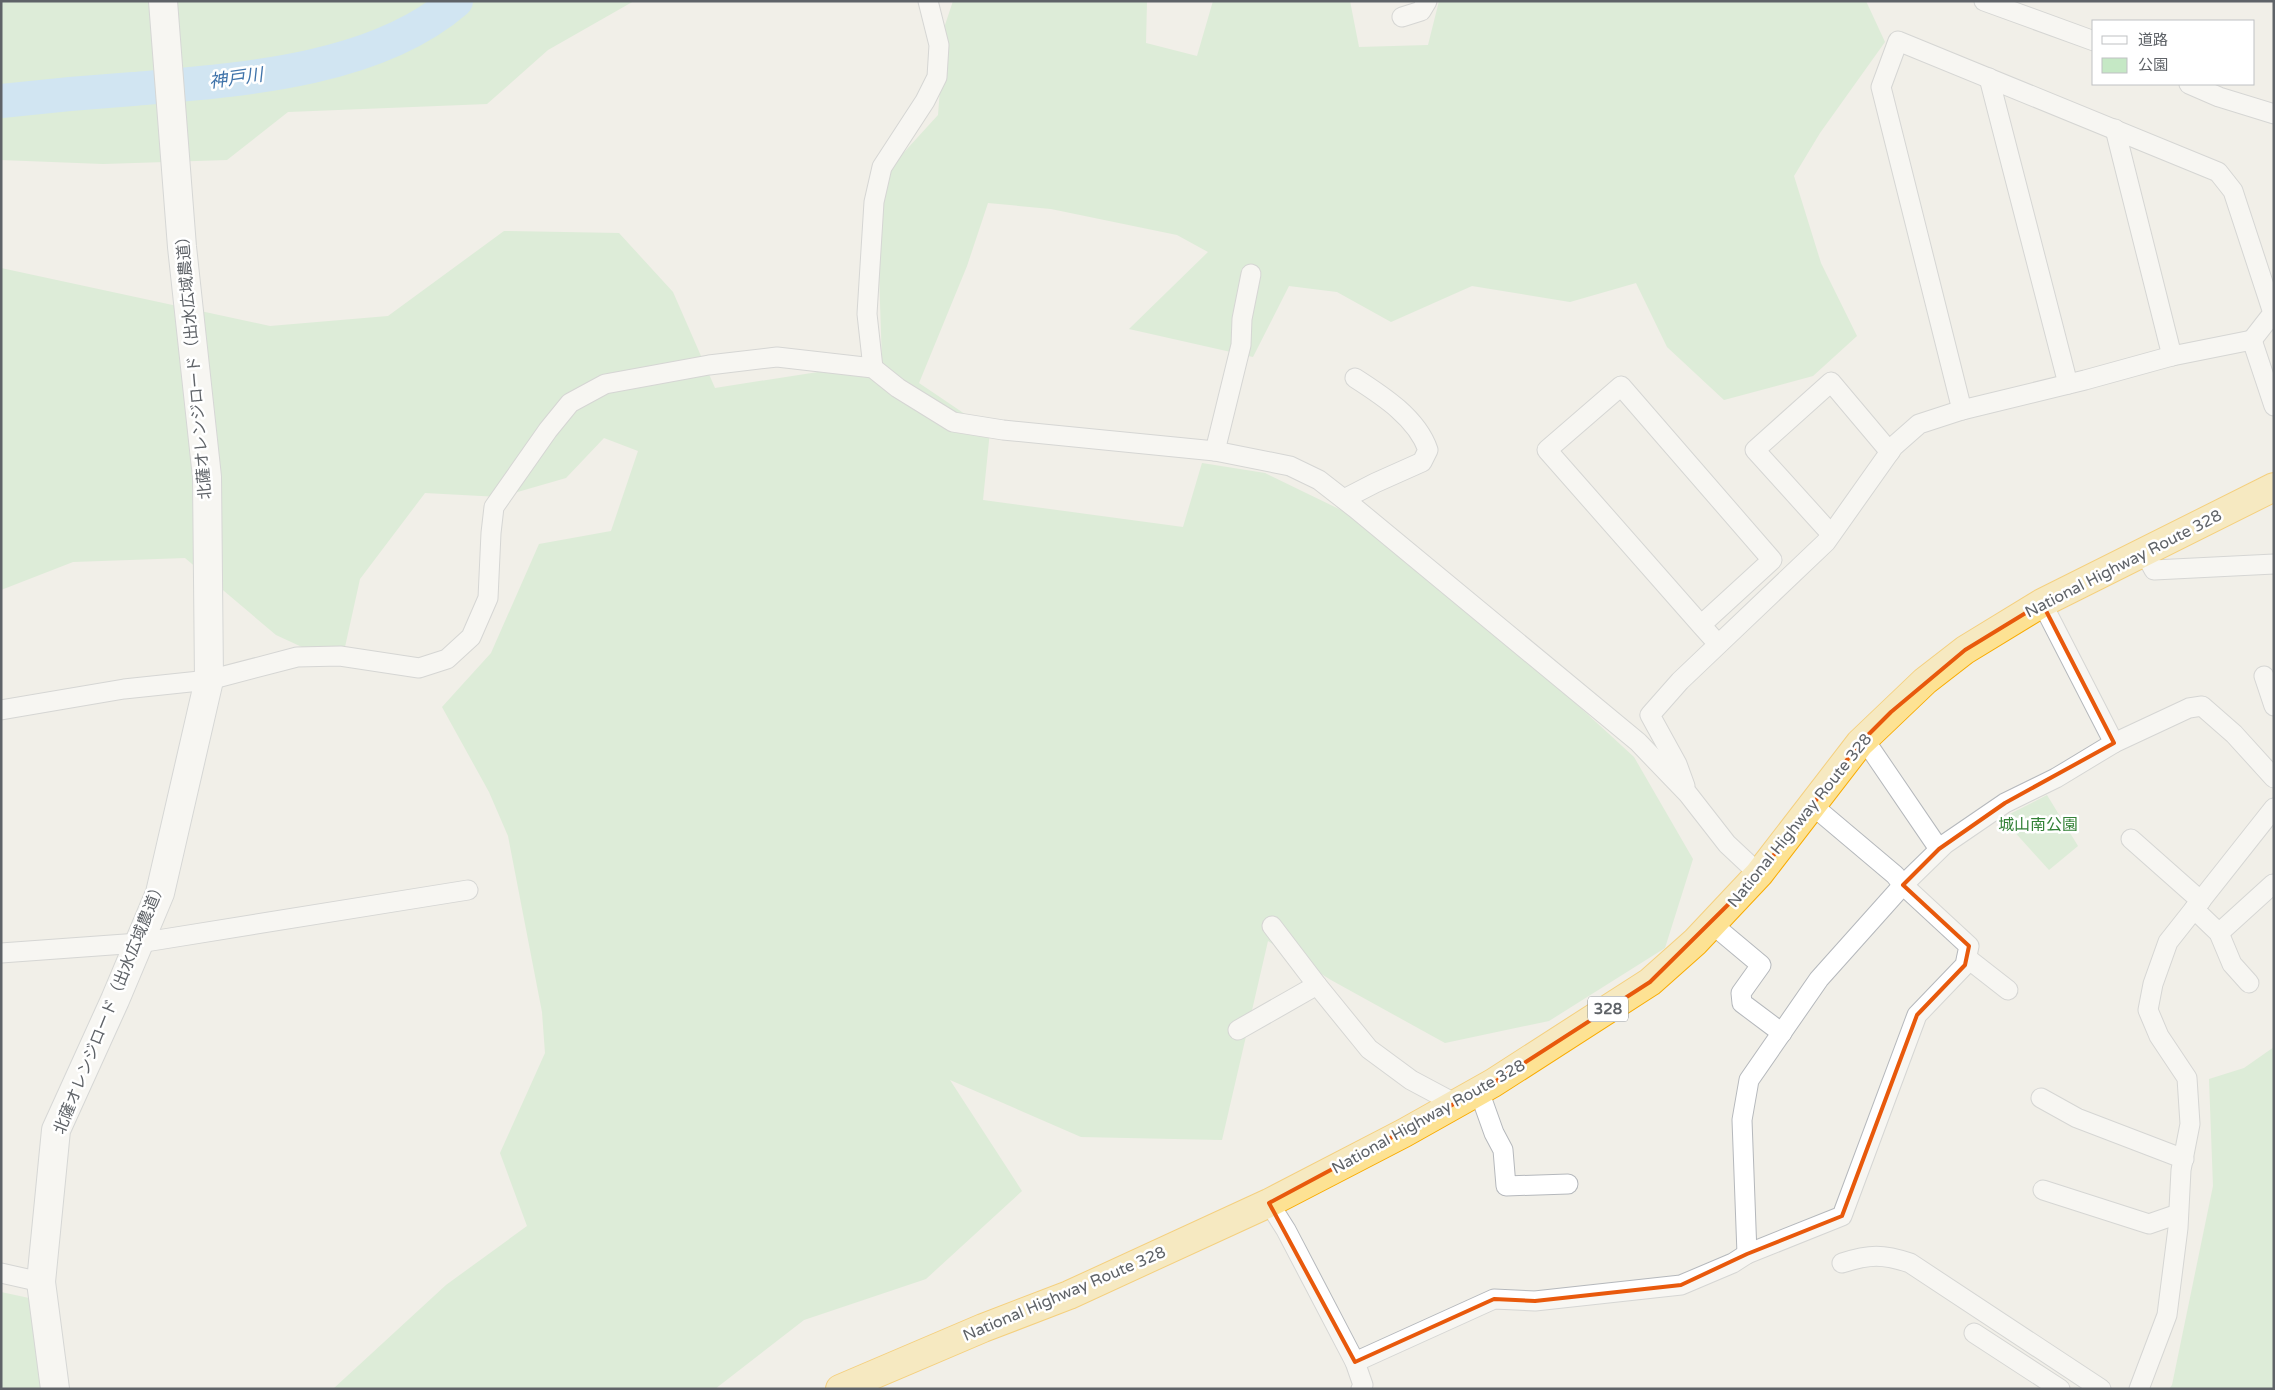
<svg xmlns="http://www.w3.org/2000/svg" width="2275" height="1390" font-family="'Varela Round','Noto Sans JP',sans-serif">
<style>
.green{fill:#c5e8c5}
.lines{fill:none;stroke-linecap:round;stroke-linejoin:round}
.river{stroke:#aadaff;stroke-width:34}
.street-casing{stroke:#b5b8bc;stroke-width:21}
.secondary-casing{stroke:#b6babf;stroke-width:30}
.highway-casing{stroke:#f9ab00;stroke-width:30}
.street{stroke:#fff;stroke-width:19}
.secondary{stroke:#fff;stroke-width:28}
.highway{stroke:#fde293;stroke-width:28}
.marked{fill:none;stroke:#e8590c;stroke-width:4;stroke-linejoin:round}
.labels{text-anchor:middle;stroke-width:5;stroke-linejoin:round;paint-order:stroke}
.shield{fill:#fff;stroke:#8f9295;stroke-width:1}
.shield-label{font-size:15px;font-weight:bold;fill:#5f6368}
.street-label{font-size:16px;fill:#5f6368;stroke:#fff}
.park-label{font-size:16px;fill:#348238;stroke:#fff}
.water-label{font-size:18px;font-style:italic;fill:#4174aa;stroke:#fff}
</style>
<rect width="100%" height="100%" fill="#f1efe8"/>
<g class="green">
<path d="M1 1H634L548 50 487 104 288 112 227 160 103 164 1 160Z"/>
<path d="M953 1H1147L1146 43 1197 56 1213 1H1350L1359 47 1428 45 1439 1H1866L1885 42 1820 133 1794 176 1821 263 1857 336 1813 376 1724 400 1667 347 1636 283 1570 302 1472 286 1391 322 1337 292 1289 286 1253 357 1129 329 1208 252 1177 235 1051 209 988 203 967 266 919 383 990 431 983 500 1183 527 1202 463 1265 473 1376 527 1484 619 1634 757 1693 859 1665 948 1549 1021 1445 1043 1331 980 1268 941 1222 1140 1081 1137 950 1080 1022 1191 926 1279 804 1320 715 1389H333L446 1285 527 1226 500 1153 545 1053 542 1012 508 836 489 792 442 707 491 653 539 544 611 531 638 451 604 438 566 478 500 497 425 493 360 579 341 665 276 635 185 558 73 562 1 590V268L270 326 388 316 504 231 619 233 673 292 715 388 882 362 876 183 938 115 945 25Z"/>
<path d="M2047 795 2078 846 2049 870 2002 818Z"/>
<path d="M2274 1047V1389H2169L2172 1385 2213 1186 2209 1079 2244 1068Z"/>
<path d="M1 1292 43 1301 59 1389H1Z"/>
</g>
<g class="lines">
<path class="river" d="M1 101C45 96 89 92 133 89 237 80 374 72 456 1"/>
<defs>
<g id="street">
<path d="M1984 1 2094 41"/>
<path d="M1402 17 1421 11 1427 1"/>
<path d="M1989 78 2068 384"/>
<path d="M2189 84 2219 97 2274 114"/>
<path d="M2115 129 2172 356"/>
<path d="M873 368 867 314 874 202 882 167 925 101 937 77 939 45 928 1"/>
<path d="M1962 410 1881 87 1898 41 2218 172 2233 191 2273 313 2252 340"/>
<path d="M1215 451 1241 345 1242 319 1251 274"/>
<path d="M1344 499 1375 483 1422 462 1428 450C1417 418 1383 396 1355 378"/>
<path d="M1831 534 1755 450 1831 382 1890 452"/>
<path d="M2144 552 2154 570 2274 564"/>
<path d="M1701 625 1772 560 1621 386 1547 450 1701 625 1718 644"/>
<path d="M2264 676 2274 706"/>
<path d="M1 710 124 689 209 680 297 657 340 656 419 668 447 659 471 637 488 598 491 533 494 507 548 430 570 403 605 384 709 365 777 357 873 368 898 388 953 422 1003 430 1215 451 1290 466 1319 480 1355 508 1638 742 1688 794 1727 844 1759 874"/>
<path d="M1864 739 1939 849"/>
<path d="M2114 743 2189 708 2202 706 2234 734 2274 778"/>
<path d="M1685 786 1677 764 1650 715 1680 681 1826 542 1894 446 1919 424 1962 410 2085 380 2172 356 2252 340 2274 406"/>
<path d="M2131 839 2201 901"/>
<path d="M2194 909 2219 933 2232 964 2249 983"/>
<path d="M1712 924 1761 965 1741 993 1742 1003 1782 1033"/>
<path d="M1272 926 1317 985"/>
<path d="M2219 933 2273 884"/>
<path d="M1 953 139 943 468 890"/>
<path d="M1967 958 2008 990"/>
<path d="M1238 1030 1317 985 1369 1049 1411 1080 1456 1104"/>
<path d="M1479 1091 1494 1133 1503 1150 1506 1186 1568 1184"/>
<path d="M2041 1098 2077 1118 2184 1159"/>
<path d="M2043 1190 2149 1224 2178 1214"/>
<path d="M1269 1203 1286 1230 1355 1362 1363 1385 1361 1389"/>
<path d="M1747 1254 1742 1120 1749 1080 1819 979 1903 885 1945 844 2005 803 2056 778 2114 743 2042 603"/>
<path d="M1842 1263C1870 1254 1883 1254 1910 1263L2101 1389"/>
<path d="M1 1273 41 1282"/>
<path d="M1974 1333 2060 1389"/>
<path d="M1355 1362 1494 1299 1535 1301 1681 1285 1733 1263 1747 1254 1842 1216 1917 1015 1965 965 1969 946 1903 885 1895 875 1812 805"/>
<path d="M2139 1389 2167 1315 2178 1228 2181 1170 2190 1124 2187 1078 2159 1036 2148 1010 2153 984 2168 942 2274 808"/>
</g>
<path id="secondary" d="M55 1389 41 1282 56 1130 115 1000 160 893 209 680 207 477 182 247 163 1"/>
<path id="highway" d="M840 1389 983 1328 1069 1295 1269 1203 1404 1133 1493 1083 1650 982 1695 942 1759 874 1860 743 1925 681 1965 650 2042 603 2274 487"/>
</defs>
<use href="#street" class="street-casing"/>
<use href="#secondary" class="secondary-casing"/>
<use href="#highway" class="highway-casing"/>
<use href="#street" class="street"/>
<use href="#secondary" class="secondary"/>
<use href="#highway" class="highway"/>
</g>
<path d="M0 0H2275V1390H0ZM2042 603 2114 743 2005 803 1939 849 1903 885 1969 946 1965 965 1917 1015 1842 1216 1747 1254 1681 1285 1535 1301 1494 1299 1355 1362 1269 1203 1493 1083 1650 982 1759 874 1860 743 1891 712 1965 650Z" fill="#f1efe8" fill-opacity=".55" fill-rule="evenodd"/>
<path class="marked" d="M2042 603 2114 743 2005 803 1939 849 1903 885 1969 946 1965 965 1917 1015 1842 1216 1747 1254 1681 1285 1535 1301 1494 1299 1355 1362 1269 1203 1493 1083 1650 982 1759 874 1860 743 1891 712 1965 650Z"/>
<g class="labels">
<rect class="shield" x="1588" y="996.5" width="40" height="25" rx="4"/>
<g class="shield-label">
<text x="1608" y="1014">328</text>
</g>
<g class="street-label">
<text transform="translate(193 364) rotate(-95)" y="6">北薩オレンジロード（出水広域農道）</text>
<text transform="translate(2123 563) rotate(-27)" y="6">National Highway Route 328</text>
<text transform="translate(1799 820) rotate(-51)" y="6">National Highway Route 328</text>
<text transform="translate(109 1007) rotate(-68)" y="6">北薩オレンジロード（出水広域農道）</text>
<text transform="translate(1428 1116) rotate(-29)" y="6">National Highway Route 328</text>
<text transform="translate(1064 1293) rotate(-23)" y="6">National Highway Route 328</text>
</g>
<g class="park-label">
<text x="2038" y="830">城山南公園</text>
</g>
<g class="water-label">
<text transform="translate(236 78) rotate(-8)" y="6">神戸川</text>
</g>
</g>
<rect width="2275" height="1390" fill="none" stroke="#5f6368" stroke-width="5"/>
<rect x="2092" y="20" width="162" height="65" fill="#ffffff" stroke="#bfc1c3"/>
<rect x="2102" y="36" width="25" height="8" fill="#ffffff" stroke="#bfc1c3"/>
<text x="2138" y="45" font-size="15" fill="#5f6368">道路</text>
<rect x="2102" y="58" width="25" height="15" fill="#c5e8c5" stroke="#bfc1c3"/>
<text x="2138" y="70" font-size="15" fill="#5f6368">公園</text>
</svg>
